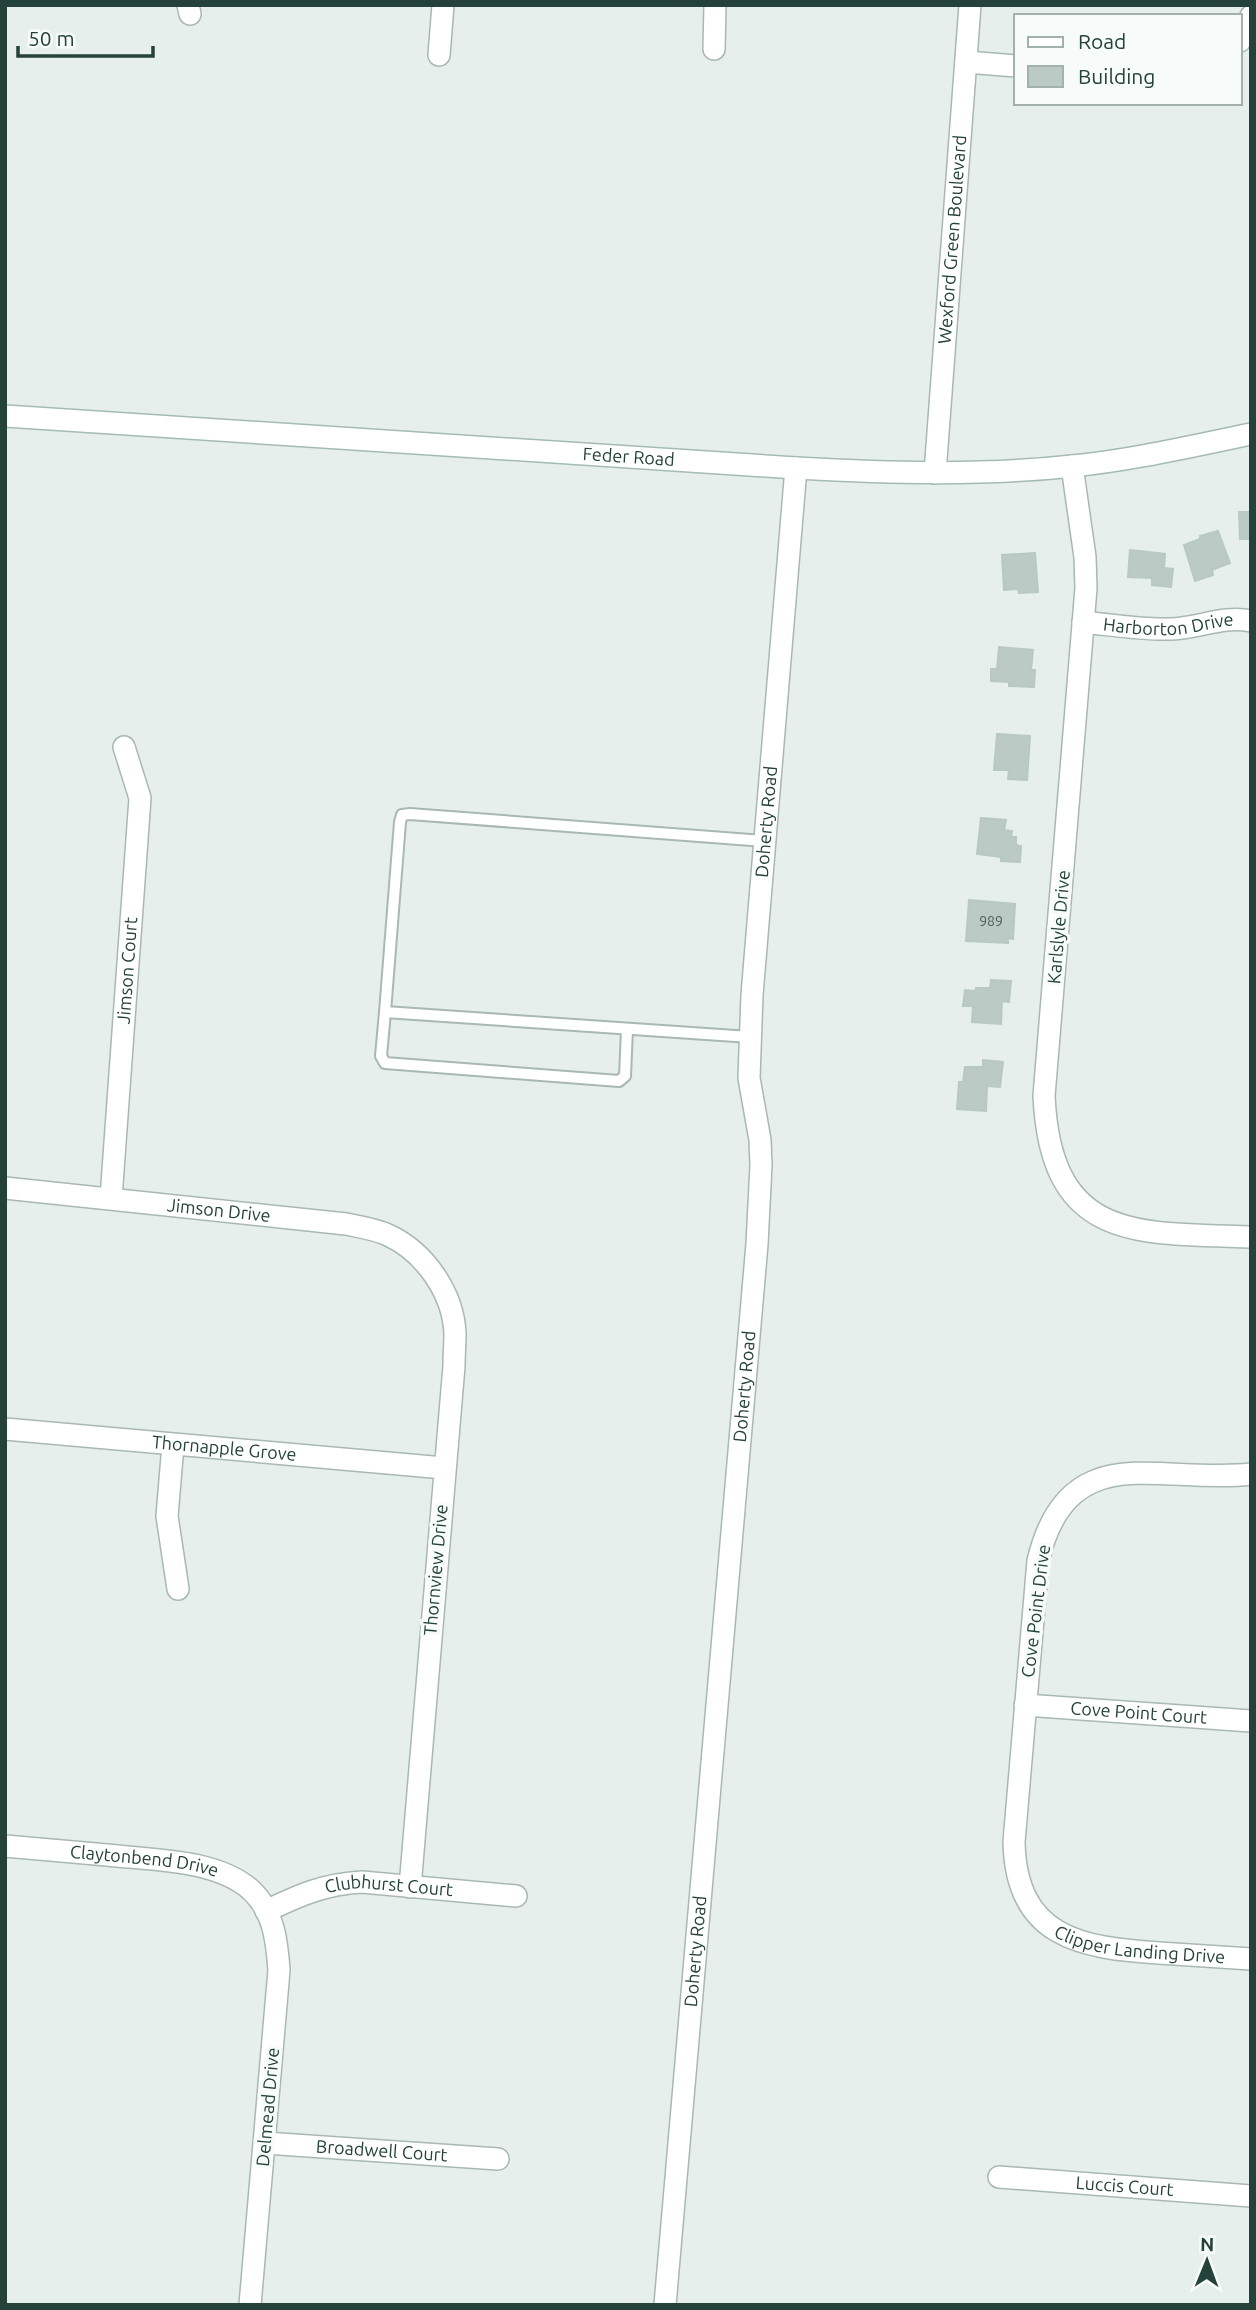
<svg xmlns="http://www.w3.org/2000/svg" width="1256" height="2310" font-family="Ubuntu,sans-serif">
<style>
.building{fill:#bbcac4;stroke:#b8c9c2;stroke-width:2}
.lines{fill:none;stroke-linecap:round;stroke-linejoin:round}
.lane-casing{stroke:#a8b8b2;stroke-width:14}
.street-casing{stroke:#a8b8b2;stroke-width:24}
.secondary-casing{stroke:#a4bbb3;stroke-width:24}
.lane{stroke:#fff;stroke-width:10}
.street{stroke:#fff;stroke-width:21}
.secondary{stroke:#fff;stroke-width:21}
.labels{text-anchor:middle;stroke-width:7;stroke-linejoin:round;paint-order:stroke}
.number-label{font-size:14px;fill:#4a645c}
.street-label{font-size:18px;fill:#24423a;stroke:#f7fbf9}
</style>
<rect width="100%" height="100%" fill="#e6efeb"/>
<g class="building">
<path d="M1239 512H1251V539H1240Z"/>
<path d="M1218 531 1230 563 1212 570 1213 575 1195 581 1184 545 1200 539V536Z"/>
<path d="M1130 550 1165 554 1164 568 1173 569 1171 587 1152 585V578L1128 577Z"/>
<path d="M1035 553 1038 592 1019 593 1018 589 1004 590 1002 555Z"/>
<path d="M999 647 1033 650 1031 670H1035L1034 687 1009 686V682L991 681V669H997Z"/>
<path d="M997 734 1030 736 1027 780 1008 779 1009 770H994Z"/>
<path d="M981 818 1006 820 1004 830 1012 831 1011 837H1016V845L1021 846 1020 862 1001 861V857L977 854Z"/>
<path d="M969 900 1015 904 1013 939 1008 938V943L966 941Z"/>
<path d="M991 980 1011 981 1009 1002 1002 1001 1001 1024 972 1022 973 1006H963L965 990 975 991 976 988H990Z"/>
<path d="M983 1060 1003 1062 1000 1087 987 1086 986 1111 957 1109 959 1082H963L965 1067H983Z"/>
</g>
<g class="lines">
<defs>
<g id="lane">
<path d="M385 1012 381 1056 385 1063 619 1081 625 1076 627 1029"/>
<path d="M750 1037 385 1012 400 822 402 815 410 814 765 841"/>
</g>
<g id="street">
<path d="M188 5 190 14"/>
<path d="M1240 41 1251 16"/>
<path d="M714 49 715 5"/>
<path d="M439 55 443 5"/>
<path d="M966 62 1016 66"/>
<path d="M1072 466 1085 557 1086 588 1044 1096C1051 1241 1134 1233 1251 1237"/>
<path id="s1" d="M935 473 970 5"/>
<path id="s2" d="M1083 622C1112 625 1142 630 1170 629 1197 629 1223 615 1251 621"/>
<path id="s3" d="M5 1188 346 1224C360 1227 375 1229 388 1235 425 1252 453 1293 455 1333 455 1344 454 1355 454 1366L410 1887"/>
<path id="s4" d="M111 1198 140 798 124 747"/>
<path id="s5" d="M5 1429 444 1468"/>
<path d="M173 1445 167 1516 178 1589"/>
<path id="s6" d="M1251 1474C1160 1485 1068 1435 1038 1561L1014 1842C1016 1937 1080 1948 1159 1953 1190 1955 1220 1957 1251 1959"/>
<path id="s7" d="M1025 1705 1251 1721"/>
<path id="s8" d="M5 1846C39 1849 73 1852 107 1855 151 1860 218 1859 252 1891 274 1912 277 1942 279 1970L250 2305"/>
<path id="s9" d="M266 1911C300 1895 324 1884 362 1882L516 1896"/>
<path id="s10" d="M265 2143 498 2159"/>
<path id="s11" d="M999 2177 1251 2196"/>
<path id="s12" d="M665 2305 757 1244 761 1165 760 1140 749 1078 752 995 796 468"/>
</g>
<g id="secondary">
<path id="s13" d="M5 416 796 468C888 473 981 476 1073 466 1133 460 1192 446 1251 434"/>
</g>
</defs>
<use href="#lane" class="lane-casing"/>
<use href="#street" class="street-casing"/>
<use href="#secondary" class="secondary-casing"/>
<use href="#lane" class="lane"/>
<use href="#street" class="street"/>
<use href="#secondary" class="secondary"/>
</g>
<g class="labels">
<g class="number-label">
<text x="991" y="926">989</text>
</g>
<g class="street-label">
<text dy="6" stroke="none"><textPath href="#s1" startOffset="234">Wexford Green Boulevard</textPath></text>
<text dy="6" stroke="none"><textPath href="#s13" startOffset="625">Feder Road</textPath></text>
<text dy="6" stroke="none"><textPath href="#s2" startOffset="86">Harborton Drive</textPath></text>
<text dy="6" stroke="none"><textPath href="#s12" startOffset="1489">Doherty Road</textPath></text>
<text transform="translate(1059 927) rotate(-85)" y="6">Karlslyle Drive</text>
<text dy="6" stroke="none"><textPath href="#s4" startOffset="228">Jimson Court</textPath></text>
<text dy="6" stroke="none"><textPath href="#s3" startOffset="215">Jimson Drive</textPath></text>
<text dy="6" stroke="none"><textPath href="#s12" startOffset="922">Doherty Road</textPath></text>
<text dy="6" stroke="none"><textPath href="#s5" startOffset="220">Thornapple Grove</textPath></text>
<text transform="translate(436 1570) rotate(-85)" y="6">Thornview Drive</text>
<text transform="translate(1036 1611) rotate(-83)" y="6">Cove Point Drive</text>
<text dy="6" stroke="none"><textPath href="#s7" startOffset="114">Cove Point Court</textPath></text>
<text dy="6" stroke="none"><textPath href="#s8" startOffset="140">Claytonbend Drive</textPath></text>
<text dy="6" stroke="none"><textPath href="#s9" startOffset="128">Clubhurst Court</textPath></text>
<text dy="6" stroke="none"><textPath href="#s6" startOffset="730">Clipper Landing Drive</textPath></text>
<text dy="6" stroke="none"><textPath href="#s12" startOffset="355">Doherty Road</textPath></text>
<text transform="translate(268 2107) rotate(-85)" y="6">Delmead Drive</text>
<text dy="6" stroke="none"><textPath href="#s10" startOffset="117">Broadwell Court</textPath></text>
<text dy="6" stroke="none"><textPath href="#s11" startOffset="126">Luccis Court</textPath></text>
</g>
</g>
<rect width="1256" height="2310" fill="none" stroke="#24423a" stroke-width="14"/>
<rect x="1014" y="14" width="228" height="91" fill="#f7fbf9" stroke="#a3b1ad" stroke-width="2"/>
<rect x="1028" y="37" width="35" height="10" fill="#ffffff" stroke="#a3b1ad" stroke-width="2"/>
<text x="1078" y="49" font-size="21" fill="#24423a">Road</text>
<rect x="1028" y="66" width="35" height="21" fill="#bbcac4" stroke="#a3b1ad" stroke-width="2"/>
<text x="1078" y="84" font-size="21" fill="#24423a">Building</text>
<g transform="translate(1207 2261) rotate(1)" stroke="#f7fbf9" stroke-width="5" paint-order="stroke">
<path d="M0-5L12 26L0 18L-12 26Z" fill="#24423a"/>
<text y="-10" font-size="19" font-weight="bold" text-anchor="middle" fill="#24423a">N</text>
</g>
<path d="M18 46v10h135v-10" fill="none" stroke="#24423a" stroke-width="3.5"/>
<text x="28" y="46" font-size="21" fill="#24423a" stroke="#f7fbf9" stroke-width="5" paint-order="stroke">50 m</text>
</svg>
